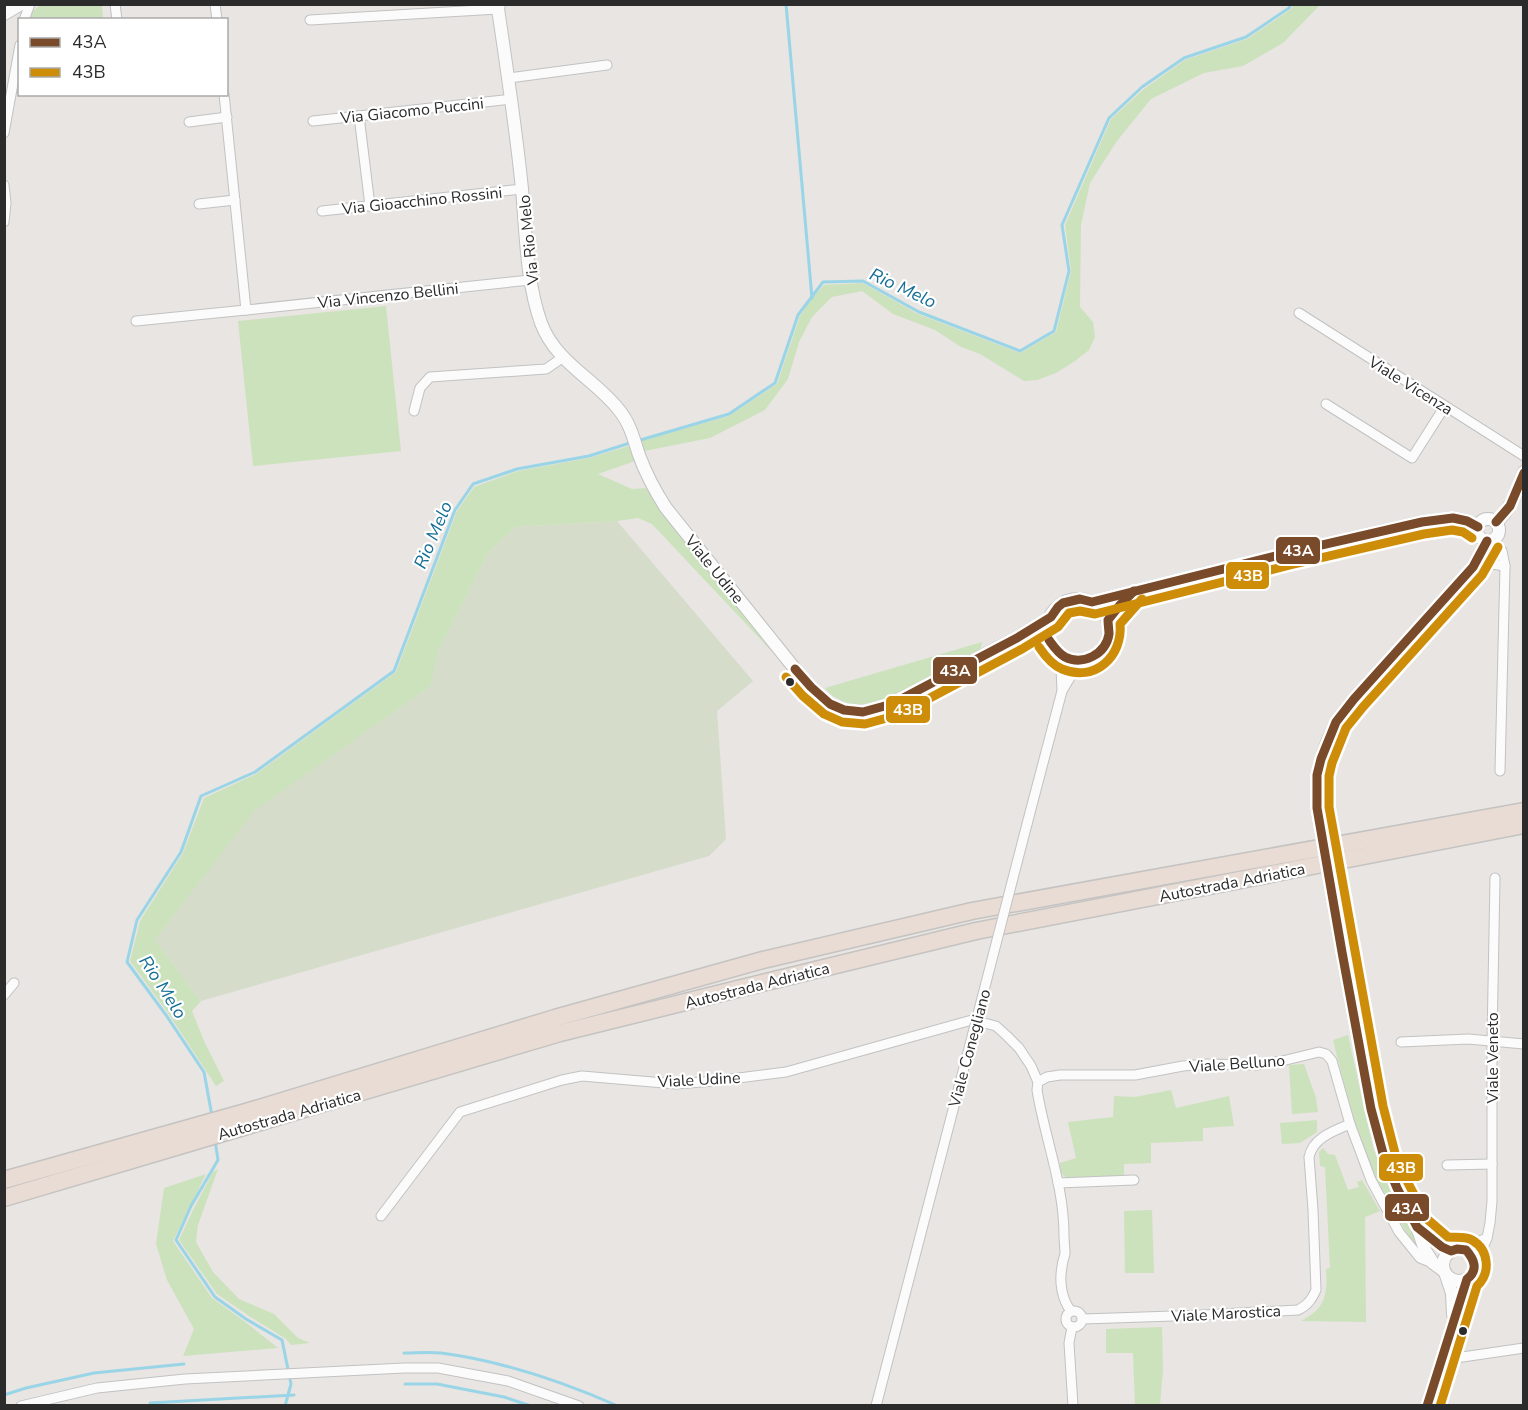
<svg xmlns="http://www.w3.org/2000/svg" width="1528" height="1410" font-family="'Nunito Sans',sans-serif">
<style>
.green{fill:#cce2bc}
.cemetery{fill:#d5dcca}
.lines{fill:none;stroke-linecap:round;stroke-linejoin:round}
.stream{stroke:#99d5e7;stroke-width:3}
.street-casing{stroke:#c2c2c2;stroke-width:11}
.secondary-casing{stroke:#c2c2c2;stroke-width:14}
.highway-casing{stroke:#c5c3c2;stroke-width:19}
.street{stroke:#fcfbfb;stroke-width:9}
.secondary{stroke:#fcfbfb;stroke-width:12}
.highway{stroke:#e8dcd4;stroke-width:16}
.street-bridge-casing{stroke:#c2c2c2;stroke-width:11;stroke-linecap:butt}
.secondary-bridge-casing{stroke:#c2c2c2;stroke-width:14;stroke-linecap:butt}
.street-bridge{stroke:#fcfbfb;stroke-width:9}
.secondary-bridge{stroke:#fcfbfb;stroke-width:12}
.bus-1-casing{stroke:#fff;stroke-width:14}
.bus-2-casing{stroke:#fff;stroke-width:14}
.bus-1{stroke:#7a4b2a;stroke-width:9}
.bus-2{stroke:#ce8d09;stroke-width:9}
.bus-dot{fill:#2b2b2b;stroke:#fff;stroke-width:2}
.labels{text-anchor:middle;stroke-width:4.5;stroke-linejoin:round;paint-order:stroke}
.street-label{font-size:16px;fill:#2b2b2b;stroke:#fff}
.water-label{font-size:18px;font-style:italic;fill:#146e96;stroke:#fff}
.line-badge{stroke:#fff;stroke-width:2}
.badge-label{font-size:16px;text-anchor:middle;font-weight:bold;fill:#fff}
</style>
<rect width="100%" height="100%" fill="#e8e5e2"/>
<g class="green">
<path d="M40 5H102L103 19H30L34 10Z"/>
<path d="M1294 5H1320L1283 43 1243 66 1204 73 1151 99 1117 141 1090 183 1081 225 1080 307 1093 322 1095 337 1089 350 1075 361 1056 373 1037 380 1024 381 980 354 961 347 935 330 893 314 862 291 832 297 812 317 799 342 788 379 765 410 710 438 644 451 640 441 729 416 777 384 800 316 812 298 824 285 863 283 918 314 1020 353 1056 332 1071 271 1065 225 1111 119 1144 89 1185 60 1247 39 1290 10Z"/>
<path d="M386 306 401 451 253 466 238 321Z"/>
<path d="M629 446 635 461 598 474 632 489 646 488 664 516 779 659 652 524 638 518 617 521 516 527 489 552 439 650 431 686 255 811 155 940 201 1001 192 1011 204 1041 224 1081 216 1086 168 1013 130 961 140 921 183 853 204 798 256 774 396 672 457 511 474 487 518 471 589 458Z"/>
<path d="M982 642 981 648 975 653C960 661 945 670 930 678 906 691 878 710 848 703 839 700 831 696 825 688Z"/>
<path d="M1348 1035 1373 1148 1396 1201 1421 1245 1413 1242C1401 1223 1387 1203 1377 1182 1357 1136 1345 1088 1333 1040Z"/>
<path d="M1304 1064 1316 1098 1318 1112 1292 1114 1289 1065Z"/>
<path d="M1171 1090 1176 1108 1229 1096 1234 1126 1203 1128V1141L1151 1143V1163L1124 1164V1176L1069 1179C1061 1175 1060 1171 1060 1163L1076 1158 1068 1122 1113 1117 1114 1096 1135 1097Z"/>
<path d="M1317 1120V1132L1300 1143 1282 1144 1280 1123Z"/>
<path d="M1323 1148 1328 1154 1335 1155 1348 1190 1359 1187 1357 1182 1362 1180 1380 1211 1365 1217 1366 1322 1301 1321C1325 1309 1328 1295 1326 1269L1330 1268 1325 1167 1320 1166 1319 1152Z"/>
<path d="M218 1169 198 1225 196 1242 213 1272 239 1299 274 1314 298 1338 310 1343 291 1345 286 1339 249 1316 217 1294 179 1240 194 1208 213 1172Z"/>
<path d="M206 1174 173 1241 212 1298 244 1321 278 1348 183 1356 194 1329 167 1280 156 1244 164 1188Z"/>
<path d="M1152 1210 1154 1273H1125L1124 1211Z"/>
<path d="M1162 1327 1163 1370 1160 1405H1135L1133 1353H1106V1329Z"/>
</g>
<path class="cemetery" d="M617 521 753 681 717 711 726 839 709 856 201 1001 155 940 254 811 431 686 439 650 489 552 516 527Z"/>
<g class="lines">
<g class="stream">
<path d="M786 4 812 298"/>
<path d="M637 441 729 414 775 383 798 315 823 282 863 281 919 312 1020 351 1054 331 1069 271 1062 225 1109 118 1142 87 1184 58 1246 37 1289 8 1291 4"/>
<path d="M212 1116 204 1072 166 1015 127 962 137 920 181 852 201 796 255 772 394 671 455 510 473 484 517 469 589 456 630 443"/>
<path d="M215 1140 218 1160 191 1206 176 1240 215 1297 246 1319 282 1340 291 1384 285 1406"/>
<path d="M404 1353C416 1353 429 1352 441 1353 503 1361 561 1381 618 1406"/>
<path d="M405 1384H437L504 1397 531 1406"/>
<path d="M4 1395 26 1388 94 1373 184 1364"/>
<path d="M150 1403 294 1395"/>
</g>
<defs>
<g id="street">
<path d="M115 4 117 20"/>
<path d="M215 4 217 20"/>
<path d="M24 20 30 4"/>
<path d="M310 20 498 9"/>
<path d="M509 78 607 65"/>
<path d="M224 94 246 310 530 280"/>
<path d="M359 116 370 206"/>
<path d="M313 121 512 99"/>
<path d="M189 122 227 117"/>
<path d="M4 133 20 45"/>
<path d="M4 185 6 203 4 222"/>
<path d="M199 204 235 200"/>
<path d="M322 211 522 189"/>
<path d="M1299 313 1524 456"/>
<path d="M136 321 246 310"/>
<path d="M1326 404 1412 458 1445 406"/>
<path d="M414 411 420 388 430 377 546 369 562 358"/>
<path d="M1494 539 1502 551 1505 566 1500 771"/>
<path d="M1473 567 1491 564 1505 566"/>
<path d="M1062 691 1074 671 1088 659"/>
<path d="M1027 824 1062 691 1061 668 1055 650"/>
<path d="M4 995 14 983"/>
<path d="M1401 1042 1468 1039 1524 1044"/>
<path d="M1447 1165 1492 1164"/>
<path d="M1058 1183 1134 1180"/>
<path d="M381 1216 460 1112 562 1080 582 1076 676 1084 715 1081 786 1072 972 1020 996 1026 1007 1036 1019 1048 1031 1066 1038 1082"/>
<path d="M1487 1238 1490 1223 1492 1201V1041L1495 878"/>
<path d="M1460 1249 1487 1238 1475 1268"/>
<circle cx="1074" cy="1319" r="8"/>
<path d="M1071 1311C1062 1300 1059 1282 1062 1267 1062 1263 1064 1258 1065 1254 1065 1248 1064 1241 1064 1235 1064 1185 1045 1139 1037 1090L1038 1082 1047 1077 1060 1075H1135L1183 1066 1207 1064 1256 1065 1282 1061 1319 1052 1326 1054 1332 1061 1350 1124 1371 1180 1399 1232 1420 1258 1433 1263"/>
<path d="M1083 1319 1203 1315 1298 1310C1308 1305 1312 1299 1316 1290L1313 1210 1309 1157C1313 1138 1333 1131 1350 1124"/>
<path d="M1072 1327 1069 1343 1073 1406"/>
<path d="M1442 1360 1524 1348"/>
<path d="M21 1406 97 1388 185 1379 404 1368H438L508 1381 579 1406"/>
<path d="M876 1406 973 1033"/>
</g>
<g id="secondary">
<path d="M499 4 498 9C507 69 516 129 522 189 526 234 526 280 541 323 556 363 595 379 619 410 630 423 634 440 639 455 646 474 655 491 666 508L795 669 811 687 830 704 844 710 863 712 892 704 1001 646 1017 638 1051 617"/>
<path d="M4 14 21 4"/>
<circle cx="1488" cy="530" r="11"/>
<path d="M1496 522C1511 510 1517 490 1524 472"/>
<circle cx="1078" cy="630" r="31"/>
<path d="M1092 602 1287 553 1422 522 1453 518 1467 521 1478 527"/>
<path d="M1108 620 1120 605 1134 592"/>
<path d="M1017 638 1049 640"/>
<path d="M1317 808V775L1321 759 1328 740 1336 722 1354 699 1473 567 1487 541"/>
<path d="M1342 952 1371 1109 1384 1157 1397 1188 1417 1227 1425 1250 1433 1263 1444 1271"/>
<path d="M1418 1228 1442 1247 1451 1251"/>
<circle cx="1459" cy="1265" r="16"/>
<path d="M1446 1275 1452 1293 1453 1315"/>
<path d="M1427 1406 1467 1279"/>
</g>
<g id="highway">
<path d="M4 1180 246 1112 555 1018 763 960 972 911 1524 811"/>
<path d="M4 1198 560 1033 766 982 976 931 1524 825"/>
</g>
</defs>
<use href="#street" class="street-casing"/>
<use href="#secondary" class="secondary-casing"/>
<use href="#highway" class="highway-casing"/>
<use href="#street" class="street"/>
<use href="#secondary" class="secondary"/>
<use href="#highway" class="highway"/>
<defs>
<path id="street-bridge" d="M973 1033 1027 824"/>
<path id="secondary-bridge" d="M1317 808 1342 952"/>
</defs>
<use href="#street-bridge" class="street-bridge-casing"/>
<use href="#secondary-bridge" class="secondary-bridge-casing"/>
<use href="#street-bridge" class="street-bridge"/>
<use href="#secondary-bridge" class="secondary-bridge"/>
<defs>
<g id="bus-1">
<path d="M1496 522 1510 506 1524 473"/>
<path d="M1049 640C1054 647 1058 653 1065 657 1083 666 1106 654 1109 634 1109 630 1108 624 1108 620L1120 605 1134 591"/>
<path d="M795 669 811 687 830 704 844 710 863 712 892 704 1017 638 1051 617 1058 607 1063 603 1080 599 1092 602 1287 553 1422 522 1453 518 1467 521 1478 527"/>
<path d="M1427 1406 1467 1279C1479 1270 1474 1259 1466 1250L1457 1249 1451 1251 1442 1247 1417 1227 1397 1188 1384 1157 1371 1109 1342 952 1317 808V775L1321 759 1336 722 1354 699 1473 567 1487 541"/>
</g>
<g id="bus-2">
<path d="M1039 647C1045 656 1052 665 1062 669 1095 683 1123 656 1120 624L1142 599"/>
<path d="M786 677 803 696 824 714 842 722 865 724 898 715 1022 649 1058 627 1069 613 1080 611 1095 614 1290 565 1424 534 1452 530 1463 532 1472 538"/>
<path d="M1440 1406 1477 1286C1491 1273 1489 1250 1472 1240 1465 1236 1455 1238 1448 1237L1427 1219 1408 1183 1395 1153 1383 1106 1329 807V776L1332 763 1346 728 1363 707 1482 575 1498 547"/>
</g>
</defs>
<use href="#bus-1" class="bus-1-casing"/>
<use href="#bus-2" class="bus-2-casing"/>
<use href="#bus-1" class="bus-1"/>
<use href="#bus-2" class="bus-2"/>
</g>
<g class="bus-dot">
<circle cx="790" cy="682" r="5"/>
<circle cx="1463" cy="1331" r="5"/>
</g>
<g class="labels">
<g class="street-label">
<text transform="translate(412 110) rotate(-6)" y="6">Via Giacomo Puccini</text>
<text transform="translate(422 200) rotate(-6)" y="6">Via Gioacchino Rossini</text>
<text transform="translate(528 240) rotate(-96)" y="6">Via Rio Melo</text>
<text transform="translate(388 295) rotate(-6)" y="6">Via Vincenzo Bellini</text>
<text transform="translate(1411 385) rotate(32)" y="6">Viale Vicenza</text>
<text transform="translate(715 569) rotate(51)" y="6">Viale Udine</text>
<text transform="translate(1232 882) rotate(-11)" y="6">Autostrada Adriatica</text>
<text transform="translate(757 985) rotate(-14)" y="6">Autostrada Adriatica</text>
<text transform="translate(969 1048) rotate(-75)" y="6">Viale Conegliano</text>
<text transform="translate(1492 1058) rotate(-90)" y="6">Viale Veneto</text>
<text transform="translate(1237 1063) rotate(-4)" y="6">Viale Belluno</text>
<text transform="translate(699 1079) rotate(-3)" y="6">Viale Udine</text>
<text transform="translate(289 1114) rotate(-16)" y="6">Autostrada Adriatica</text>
<text transform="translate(1226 1313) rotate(-3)" y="6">Viale Marostica</text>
</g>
<g class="water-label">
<text transform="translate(903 288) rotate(25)" y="6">Rio Melo</text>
<text transform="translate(433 535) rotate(-67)" y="6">Rio Melo</text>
<text transform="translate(163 987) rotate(57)" y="6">Rio Melo</text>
</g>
</g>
<g class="line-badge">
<rect x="1275" y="536" width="46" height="29" rx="6" fill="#7a4b2a"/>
<rect x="1225" y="561" width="45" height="29" rx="6" fill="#ce8d09"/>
<rect x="932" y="656" width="46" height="29" rx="6" fill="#7a4b2a"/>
<rect x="885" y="695" width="46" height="29" rx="6" fill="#ce8d09"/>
<rect x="1378" y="1153" width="46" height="29" rx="6" fill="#ce8d09"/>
<rect x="1384" y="1193" width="46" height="29" rx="6" fill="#7a4b2a"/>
</g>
<g class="badge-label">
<text x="1298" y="556">43A</text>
<text x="1248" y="581">43B</text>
<text x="955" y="676">43A</text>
<text x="908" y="715">43B</text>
<text x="1401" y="1173">43B</text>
<text x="1407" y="1214">43A</text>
</g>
<rect width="1528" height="1410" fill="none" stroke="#2b2b2b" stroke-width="12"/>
<rect x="18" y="18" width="210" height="78" fill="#ffffff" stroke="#aaaaaa" stroke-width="1.5"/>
<rect x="30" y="38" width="30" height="9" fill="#7a4b2a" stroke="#aaaaaa" stroke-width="1.5"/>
<text x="72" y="48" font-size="18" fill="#2b2b2b">43A</text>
<rect x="30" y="68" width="30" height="9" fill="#ce8d09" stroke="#aaaaaa" stroke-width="1.5"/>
<text x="72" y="78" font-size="18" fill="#2b2b2b">43B</text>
</svg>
